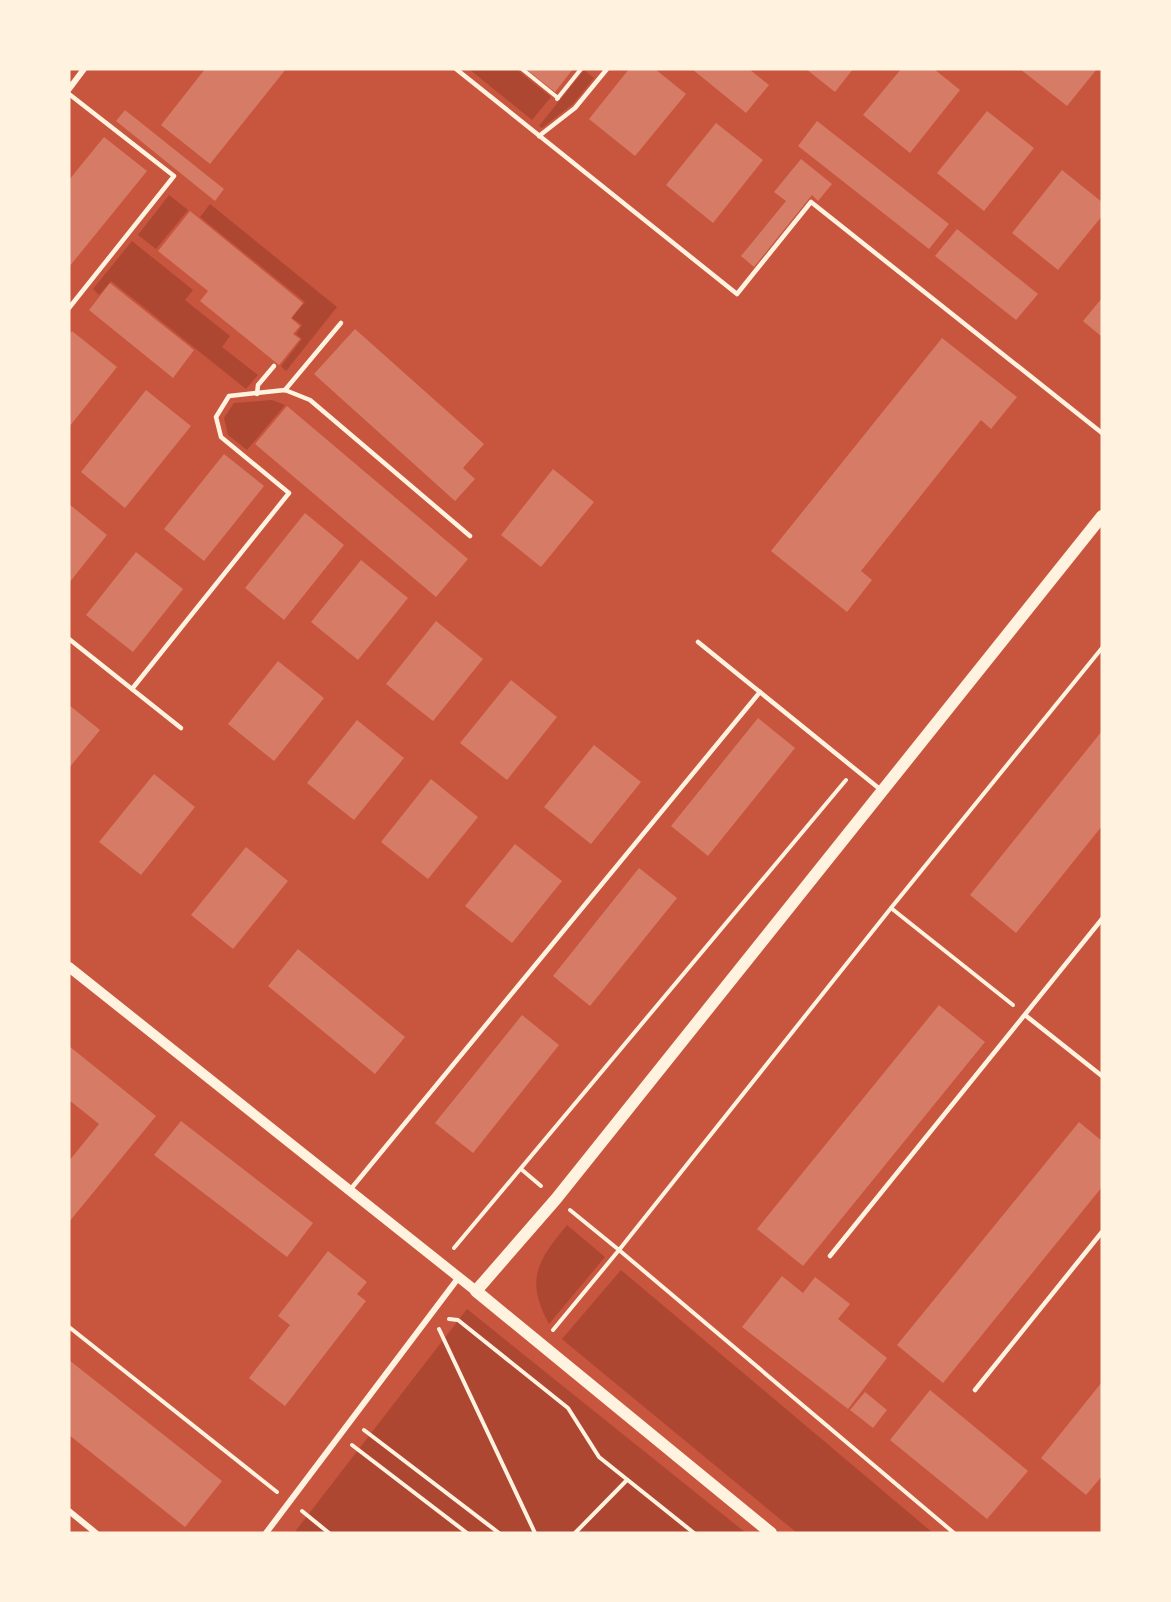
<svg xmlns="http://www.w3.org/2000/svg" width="1171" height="1602" font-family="'PT Sans',sans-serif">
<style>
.green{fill:#ae4732}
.building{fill:#d67c66}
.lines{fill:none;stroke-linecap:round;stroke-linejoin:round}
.path{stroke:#fff3e0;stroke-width:4}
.service{stroke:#fff3e0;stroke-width:4.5}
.minor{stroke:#fff3e0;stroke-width:6}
.tertiary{stroke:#fff3e0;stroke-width:10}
.secondary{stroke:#fff3e0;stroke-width:12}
</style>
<rect width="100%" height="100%" fill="#c8553d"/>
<g class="green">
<path d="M469 69H516L551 97 532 120Z"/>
<path d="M584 70 594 78 573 104 542 128 539 126Z"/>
<path d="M169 195 188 210 156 249 138 235Z"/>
<path d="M210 204 337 307 286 371 281 366 302 339 296 334 302 325 292 318 305 302 200 217Z"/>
<path d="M132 241 193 290 185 300 230 336 222 347 258 375 246 389 111 281 99 295 93 289Z"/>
<path d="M272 400 285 405 247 450 228 435 224 418 234 403Z"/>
<path d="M567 1225 605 1257 549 1324C525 1280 537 1261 567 1225Z"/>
<path d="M621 1270 933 1533H797L569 1345 562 1339Z"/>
<path d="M467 1309 746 1533H294Z"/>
</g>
<g class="building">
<path d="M205 69H286L210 164 161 125Z"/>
<path d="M526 69H573L555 92Z"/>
<path d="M629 69H655L686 94 635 156 589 119Z"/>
<path d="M692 69H749L769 85 746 113Z"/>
<path d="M806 69H853L835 92Z"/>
<path d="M901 69H934L960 90 910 153 863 115Z"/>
<path d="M1020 69H1097L1067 106Z"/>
<path d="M125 110 224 189 215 201 116 121Z"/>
<path d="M987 111 1034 148 984 211 937 173Z"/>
<path d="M817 121 949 224 929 249 798 146Z"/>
<path d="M716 123 763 160 713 223 666 185Z"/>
<path d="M104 137 147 171 69 267V180Z"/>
<path d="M801 159 832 184 818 201 812 195 754 267 741 256 786 201 774 192Z"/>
<path d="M1062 170 1102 202V216L1058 270 1012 233Z"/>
<path d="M190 211 303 303 291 318 300 326 293 334 300 339 279 365 200 301 208 291 158 251Z"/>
<path d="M957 229 1038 294 1016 320 935 256Z"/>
<path d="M110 283 194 350 173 378 89 310Z"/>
<path d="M1102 298V337L1083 321Z"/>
<path d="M355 329 484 444 463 468 475 479 455 501 314 374Z"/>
<path d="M72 331 117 367 69 427V334Z"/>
<path d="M942 338 1017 397 991 429 981 420 861 571 872 580 847 612 771 551Z"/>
<path d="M146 390 191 426 125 508 81 472Z"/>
<path d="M287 406 468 559 436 597 255 444Z"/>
<path d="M224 454 264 486 204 561 164 529Z"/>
<path d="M553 469 594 502 541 567 501 535Z"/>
<path d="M69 504 107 535 69 583Z"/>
<path d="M305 513 344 545 284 620 245 588Z"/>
<path d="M136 552 183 589 133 652 86 615Z"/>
<path d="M361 560 408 598 358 660 311 622Z"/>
<path d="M436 621 483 659 433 721 386 684Z"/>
<path d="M278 661 324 698 274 761 228 724Z"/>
<path d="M511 680 557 717 507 780 460 743Z"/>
<path d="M69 705 100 730 69 768Z"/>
<path d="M758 718 795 748 708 856 671 826Z"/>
<path d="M357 720 404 758 354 820 307 783Z"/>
<path d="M1102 731V826L1016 933 970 895Z"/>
<path d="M594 745 641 782 591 844 544 807Z"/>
<path d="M154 774 195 807 141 875 99 842Z"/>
<path d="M431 779 478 817 428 879 381 842Z"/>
<path d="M515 844 562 881 512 943 465 906Z"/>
<path d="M246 847 288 881 233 949 191 915Z"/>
<path d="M639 868 677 898 590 1006 553 976Z"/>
<path d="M298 949 405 1037 375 1074 268 986Z"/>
<path d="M939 1005 985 1042 803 1266 757 1229Z"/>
<path d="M522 1015 559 1045 473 1153 435 1123Z"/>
<path d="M69 1046 156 1116 69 1222V1161L99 1124 69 1100Z"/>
<path d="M181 1121 313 1223 287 1257 154 1155Z"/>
<path d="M1079 1122 1102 1141V1187L943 1383 897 1345Z"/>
<path d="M328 1251 367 1282 357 1294 366 1301 285 1406 249 1378 290 1325 278 1316Z"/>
<path d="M782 1276 803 1293 815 1277 850 1304 838 1319 887 1358 848 1409 742 1327Z"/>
<path d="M69 1360 222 1481 185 1527 69 1435Z"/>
<path d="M1102 1382V1476L1086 1495 1041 1458Z"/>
<path d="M930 1390 1028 1471 987 1519 890 1440Z"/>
<path d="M865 1392 887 1410 873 1428 850 1410Z"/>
</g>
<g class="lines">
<g class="path">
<path d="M522 69 558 98"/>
<path d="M557 99 581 69"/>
<path d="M891 908 1013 1005"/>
<path d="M521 1169 541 1186"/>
<path d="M454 1248 846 780"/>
<path d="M449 1319 458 1320 568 1408 599 1457 694 1533"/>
<path d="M69 1327 277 1492"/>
<path d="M439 1329 535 1533"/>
<path d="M553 1330 619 1250 570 1210"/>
<path d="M364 1430 499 1533"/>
<path d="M352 1445 467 1533"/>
<path d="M302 1511 329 1533"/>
<path d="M575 1533 627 1480"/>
<path d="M954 1533 619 1250 891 908 1102 648"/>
</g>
<g class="service">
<path d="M456 69 737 294 811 202 1102 433"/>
<path d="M69 94 174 176 69 308"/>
<path d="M539 136 575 108 607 69"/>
<path d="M285 390 341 323"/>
<path d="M257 394 258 385 274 366"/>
<path d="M69 639 181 728"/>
<path d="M698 642 881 790"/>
<path d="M132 689 289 493 221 437 216 417 229 396 285 390 310 400 470 536"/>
<path d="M1025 1015 1102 1076"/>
<path d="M350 1190 760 692"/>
<path d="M830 1256 1102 919"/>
<path d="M975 1390 1102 1232"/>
</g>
<g class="minor">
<path d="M69 89 84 69"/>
<path d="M69 1511 96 1533"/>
<path d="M266 1533 459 1277"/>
</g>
<path class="tertiary" d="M69 967 476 1291"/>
<path class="secondary" d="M771 1533 476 1291 556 1199 1102 516"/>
</g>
<rect width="1171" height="1602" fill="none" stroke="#fff3e0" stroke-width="141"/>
</svg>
